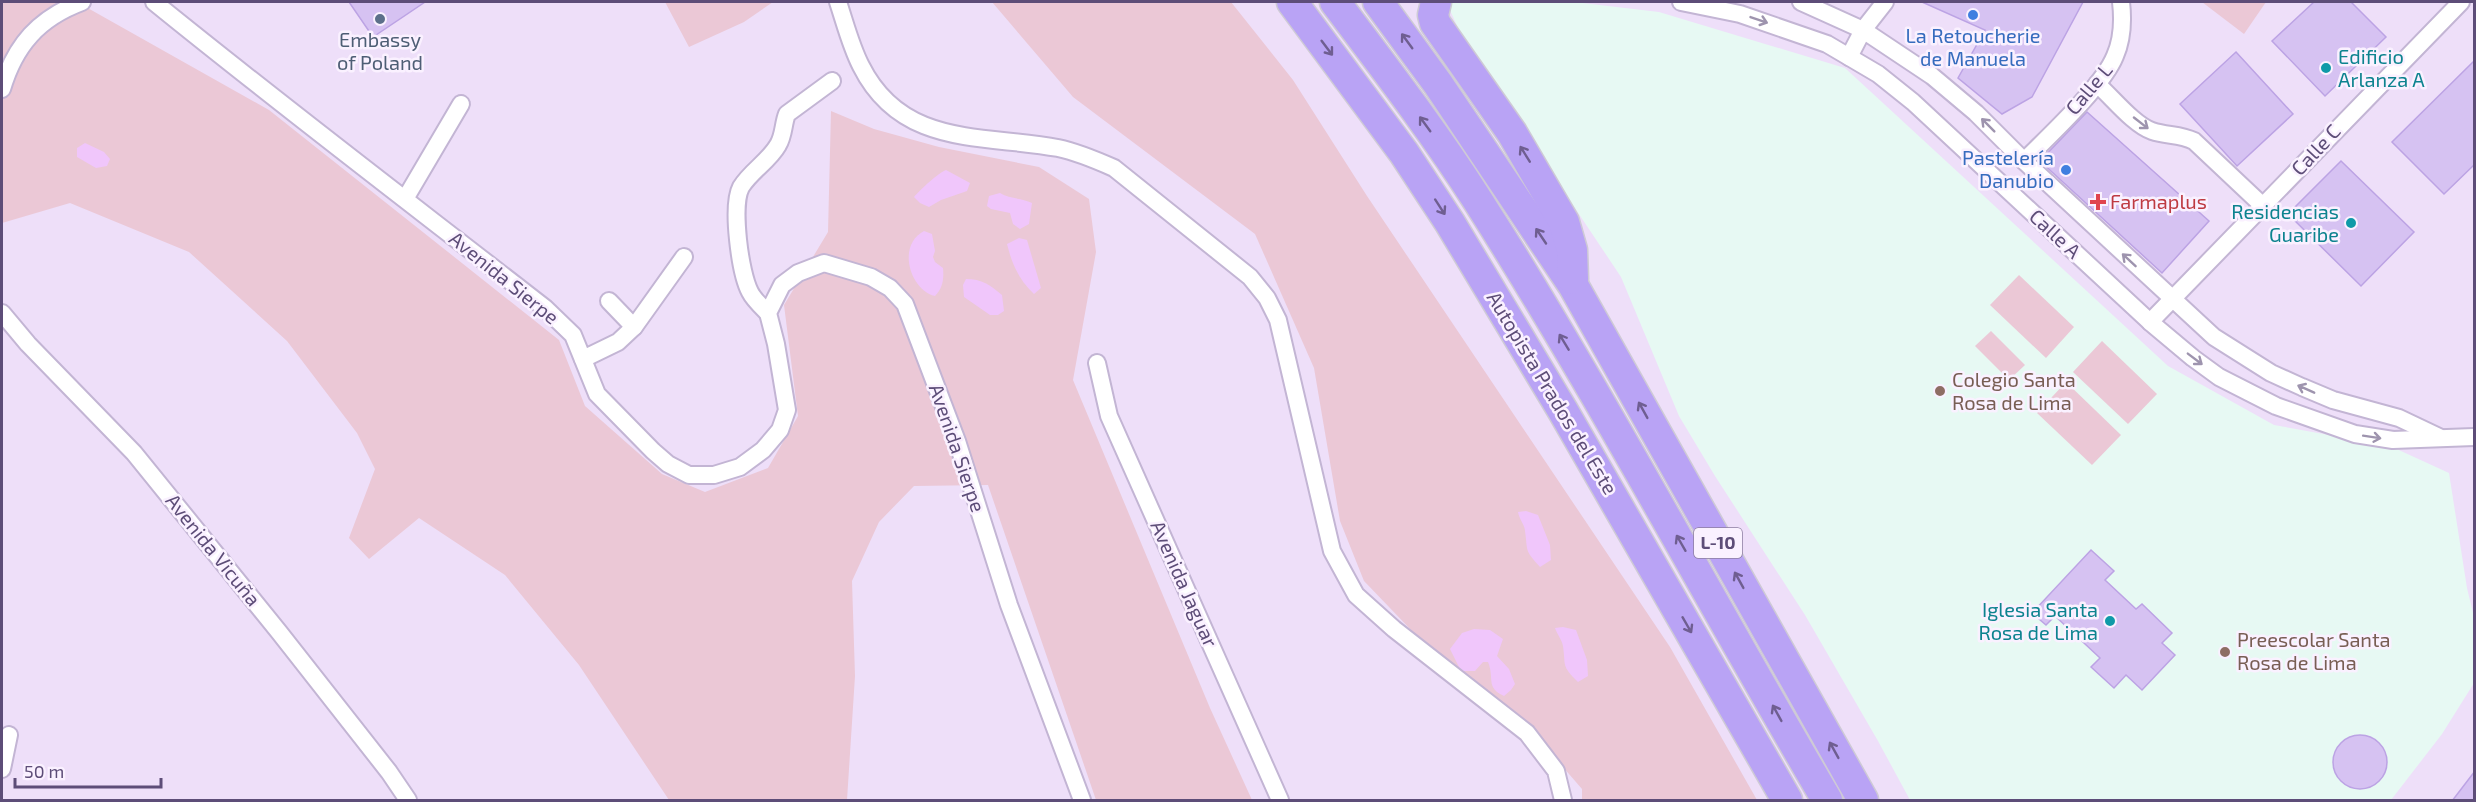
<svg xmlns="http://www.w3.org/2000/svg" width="2476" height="802" font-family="'Exo 2',sans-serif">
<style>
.residential{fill:#eedff9}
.education{fill:#e7f9f3}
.green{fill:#ebc8d6}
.sand{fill:#f0c6fb}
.building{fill:#d6c2f2;stroke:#bca3e4;stroke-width:1.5}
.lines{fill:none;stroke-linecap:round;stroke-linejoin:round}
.street-casing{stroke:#c3b5d4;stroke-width:20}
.highway-casing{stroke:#cecad6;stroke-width:33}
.street{stroke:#fff;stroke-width:16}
.highway{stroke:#b9a3f5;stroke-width:30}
.oneway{stroke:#9e94ae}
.oneway2{stroke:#6f5e91}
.shop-dot{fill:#3f7fe0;stroke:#faf1ff;stroke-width:2}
.service-dot{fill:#5c6f8a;stroke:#faf1ff;stroke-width:2}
.culture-dot{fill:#0f9aa8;stroke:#faf1ff;stroke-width:2}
.health-dot{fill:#e0444e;stroke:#faf1ff;stroke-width:2}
.education-dot{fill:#8d6e63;stroke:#faf1ff;stroke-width:2}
.labels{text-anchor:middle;stroke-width:5;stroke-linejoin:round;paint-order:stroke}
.shield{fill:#faf1ff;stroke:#8c7ea0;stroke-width:1.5}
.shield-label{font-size:18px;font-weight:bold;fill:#5d4d78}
.shop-label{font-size:20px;fill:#366cbe;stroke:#faf1ff}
.service-label{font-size:20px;fill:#4e5e75;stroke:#faf1ff}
.culture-label{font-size:20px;fill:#0d838f;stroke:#faf1ff;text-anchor:end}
.street-label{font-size:20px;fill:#5d4d78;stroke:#faf1ff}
.health-label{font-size:20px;fill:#be3a42;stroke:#faf1ff;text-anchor:start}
.education-label{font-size:20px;fill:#785e54;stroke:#faf1ff;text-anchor:start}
</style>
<rect width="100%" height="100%" fill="#f6eafc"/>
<rect class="residential" x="2" y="2" width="2472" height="798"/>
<path class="education" d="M1451 2H1574L1659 12 1845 68 2168 366 2274 425 2390 446 2449 473 2467 588 2474 617V683L2442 734 2391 800H1910L1878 741 1805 615 1715 476 1679 416 1621 277 1466 45 1448 6Z"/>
<g class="green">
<path d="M2 2H77L269 110 559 340 585 406 662 474 705 492 768 468 798 416 784 305 828 232 831 111 874 129 939 147 1039 167 1089 199 1096 252 1073 380 1210 708 1252 800H1096L988 485 914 486 879 522 852 581 855 676 847 800H669L579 665 505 575 419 518 369 559 349 538 375 469 357 433 287 341 189 252 70 203 2 223Z"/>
<path d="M665 2H773L744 22 689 47Z"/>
<path d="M992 2H1231L1293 80 1367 196 1670 647 1757 800H1582V789L1530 729 1438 658 1364 581 1340 521 1314 368 1255 234 1073 97Z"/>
<path d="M2202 2H2266L2244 34Z"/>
<path d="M2019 275 2074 327 2046 358 1990 305Z"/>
<path d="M1991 331 2025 365 2009 380 1975 346Z"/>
<path d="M2102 341 2157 394 2128 424 2073 372Z"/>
<path d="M2066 382 2121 435 2092 465 2037 413Z"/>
</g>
<g class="sand">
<path d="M85 143 104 152 110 159 107 166 96 168 77 157V148Z"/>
<path d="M946 170 970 183 967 191 941 200 929 207 920 203 914 197C920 190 938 173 946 170Z"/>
<path d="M1000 193C1010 199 1022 198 1032 203L1029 224 1020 229 1013 224 1010 213 991 209 987 206 989 196Z"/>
<path d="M924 231 932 234 935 251 933 257 935 262 943 268C944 279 943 288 935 296 909 289 897 245 924 231Z"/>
<path d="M1019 238 1027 240 1041 288 1034 294C1019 280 1012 264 1007 244Z"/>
<path d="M966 279C982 279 990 285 1002 295L1004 311 998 315H990L964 297 963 285Z"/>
<path d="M1526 511 1538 515 1550 545 1551 560 1540 567C1524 549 1528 552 1525 531 1525 525 1519 519 1518 512Z"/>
<path d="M1563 627 1576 630 1587 660 1588 676 1578 682C1561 665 1566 667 1563 646 1562 640 1557 634 1555 628Z"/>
<path d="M1474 629 1490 630 1503 639 1497 656 1509 669 1515 684 1511 690 1504 696C1485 687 1495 679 1488 662H1483L1475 671H1461L1450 649 1462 633Z"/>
</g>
<g class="building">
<path d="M349 2H425L373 37Z"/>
<path d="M1922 2H2083L2032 97 2002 114 1958 78 1985 30Z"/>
<path d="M2314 2H2351L2386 37 2325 96 2272 41Z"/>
<path d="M2236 52 2293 114 2237 166 2180 104Z"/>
<path d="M2475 60V164L2444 194 2392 142Z"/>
<path d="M2087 112 2209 221 2162 273 2040 161Z"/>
<path d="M2341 161 2414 232 2361 286 2288 214Z"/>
<path d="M2091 550 2114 571 2105 580 2136 609 2142 604 2172 633 2162 643 2175 655 2142 690 2126 675 2114 688 2091 667 2100 658 2055 616 2046 625 2032 613Z"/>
<circle cx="2360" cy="762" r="27"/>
<path d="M2475 771V801H2452Z"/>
</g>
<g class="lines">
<defs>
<g id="street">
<path d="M154 2C282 106 414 206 545 308L573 335 597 394 653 451 668 464 689 475H714L740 467 763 450 780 430 787 410 776 344 768 313 782 285 798 273 824 263 871 277 890 288 905 304 957 441 1009 605 1082 800"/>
<path d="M838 2C845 23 851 47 861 66 902 148 983 134 1058 148 1077 152 1096 160 1114 168L1250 277 1267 298 1278 320 1332 551 1356 595 1394 629 1527 733 1556 771 1563 800"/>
<path d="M1681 2 1740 14 1827 44 1878 74 1913 102 2150 322 2193 358 2219 377 2276 406 2355 434 2393 440 2474 437"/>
<path d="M1801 2 1863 30 1932 76 1976 113 2024 161 2214 337 2271 373 2302 387 2333 400 2399 418 2439 437"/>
<path d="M1849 57 1863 30 1885 2"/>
<path d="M2097 84C2112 97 2134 125 2152 131 2167 136 2180 134 2194 141L2263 206"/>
<path d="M2 89C15 45 39 18 82 2"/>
<path d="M2024 161C2048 137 2103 86 2115 56 2122 40 2123 19 2121 2"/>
<path d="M405 199 461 104"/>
<path d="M609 301 634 327"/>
<path d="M2 313 28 344 134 453 279 632 389 772 408 800"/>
<path d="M768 313C762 307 754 300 750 292 740 273 731 206 741 187 751 171 769 161 778 145 784 135 783 124 787 114L832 81"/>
<path d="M2150 322 2461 2"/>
<path d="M583 359 618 342 634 327 684 257"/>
<path d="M1097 363 1109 416 1280 800"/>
<path d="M2 769 9 735"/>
</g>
<g id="highway">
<path d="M1292 2 1404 153 1450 223 1563 411 1787 800"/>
<path d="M1335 2C1384 67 1434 132 1478 201 1602 396 1710 601 1827 800"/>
<path d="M1378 2 1438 84 1573 285 1863 800"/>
<path d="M1436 2 1433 15 1435 23 1512 133 1564 222 1572 250 1573 279"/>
</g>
</defs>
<use href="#street" class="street-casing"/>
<use href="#highway" class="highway-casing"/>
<use href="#street" class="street"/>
<use href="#highway" class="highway"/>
</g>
<defs><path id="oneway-shaft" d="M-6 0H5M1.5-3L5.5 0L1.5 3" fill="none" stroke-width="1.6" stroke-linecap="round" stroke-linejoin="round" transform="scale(1.5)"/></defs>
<g class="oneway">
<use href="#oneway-shaft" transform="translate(1759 20) rotate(19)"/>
<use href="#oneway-shaft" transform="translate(2141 123) rotate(38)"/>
<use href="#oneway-shaft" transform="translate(1988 125) rotate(-135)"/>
<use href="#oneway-shaft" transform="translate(2129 260) rotate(-137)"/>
<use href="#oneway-shaft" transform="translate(2195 359) rotate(37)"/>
<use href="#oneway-shaft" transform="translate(2306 389) rotate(-156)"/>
<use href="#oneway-shaft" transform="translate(2372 437) rotate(9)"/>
</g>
<g class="oneway2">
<use href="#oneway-shaft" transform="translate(1407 41) rotate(-126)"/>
<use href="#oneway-shaft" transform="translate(1327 48) rotate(53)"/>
<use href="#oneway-shaft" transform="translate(1425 124) rotate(-126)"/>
<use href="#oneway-shaft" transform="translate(1525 154) rotate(-122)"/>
<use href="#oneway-shaft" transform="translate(1440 207) rotate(57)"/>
<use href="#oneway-shaft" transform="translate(1541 236) rotate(-124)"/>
<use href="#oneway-shaft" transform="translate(1564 342) rotate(-121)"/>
<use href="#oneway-shaft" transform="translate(1643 410) rotate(-119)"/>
<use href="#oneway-shaft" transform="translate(1681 543) rotate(-120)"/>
<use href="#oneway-shaft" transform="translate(1739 580) rotate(-119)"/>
<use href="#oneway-shaft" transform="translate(1687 625) rotate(60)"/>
<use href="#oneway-shaft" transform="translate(1777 713) rotate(-119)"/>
<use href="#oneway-shaft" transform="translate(1834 750) rotate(-119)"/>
</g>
<g class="shop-dot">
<circle cx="1973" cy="15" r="6"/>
<circle cx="2066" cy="170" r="6"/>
</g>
<circle class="service-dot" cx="380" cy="19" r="6"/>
<g class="culture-dot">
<circle cx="2326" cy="68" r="6"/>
<circle cx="2351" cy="223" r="6"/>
<circle cx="2110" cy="621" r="6"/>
</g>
<path class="health-dot" d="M2095 193h6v6h6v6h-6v6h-6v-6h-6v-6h6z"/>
<g class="education-dot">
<circle cx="1940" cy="391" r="6"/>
<circle cx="2225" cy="652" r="6"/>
</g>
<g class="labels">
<rect class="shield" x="1694" y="528" width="48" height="30" rx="4.5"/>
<g class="shield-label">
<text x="1718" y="549">L-10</text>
</g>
<g class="shop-label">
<text x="1973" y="43">La Retoucherie<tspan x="1973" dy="23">de Manuela</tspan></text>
<text x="2054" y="165" text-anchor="end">Pastelería<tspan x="2054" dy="23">Danubio</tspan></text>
</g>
<g class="service-label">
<text x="380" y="47">Embassy<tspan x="380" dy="23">of Poland</tspan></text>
</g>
<g class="culture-label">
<text x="2338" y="64" text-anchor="start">Edificio<tspan x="2338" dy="23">Arlanza A</tspan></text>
<text x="2339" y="219">Residencias<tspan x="2339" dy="23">Guaribe</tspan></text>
<text x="2098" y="617">Iglesia Santa<tspan x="2098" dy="23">Rosa de Lima</tspan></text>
</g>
<g class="street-label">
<text transform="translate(2089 89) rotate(-50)" y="7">Calle L</text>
<text transform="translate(2316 150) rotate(-47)" y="7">Calle C</text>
<text transform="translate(2055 234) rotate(43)" y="7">Calle A</text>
<text transform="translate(504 278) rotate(39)" y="7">Avenida Sierpe</text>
<text transform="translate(1552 393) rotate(59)" y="7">Autopista Prados del Este</text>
<text transform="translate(957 448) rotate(71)" y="7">Avenida Sierpe</text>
<text transform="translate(213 550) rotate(51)" y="7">Avenida Vicuña</text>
<text transform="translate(1184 584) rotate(66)" y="7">Avenida Jaguar</text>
</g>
<g class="health-label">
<text x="2110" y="209">Farmaplus</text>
</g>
<g class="education-label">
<text x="1952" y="387">Colegio Santa<tspan x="1952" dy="23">Rosa de Lima</tspan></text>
<text x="2237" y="647">Preescolar Santa<tspan x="2237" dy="23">Rosa de Lima</tspan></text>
</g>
</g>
<rect width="2476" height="802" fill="none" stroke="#5d4d78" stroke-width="6"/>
<path d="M15 778v9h146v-9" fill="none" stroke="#5d4d78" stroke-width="3"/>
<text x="24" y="778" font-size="18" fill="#5d4d78" stroke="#faf1ff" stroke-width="4.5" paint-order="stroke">50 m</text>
</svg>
